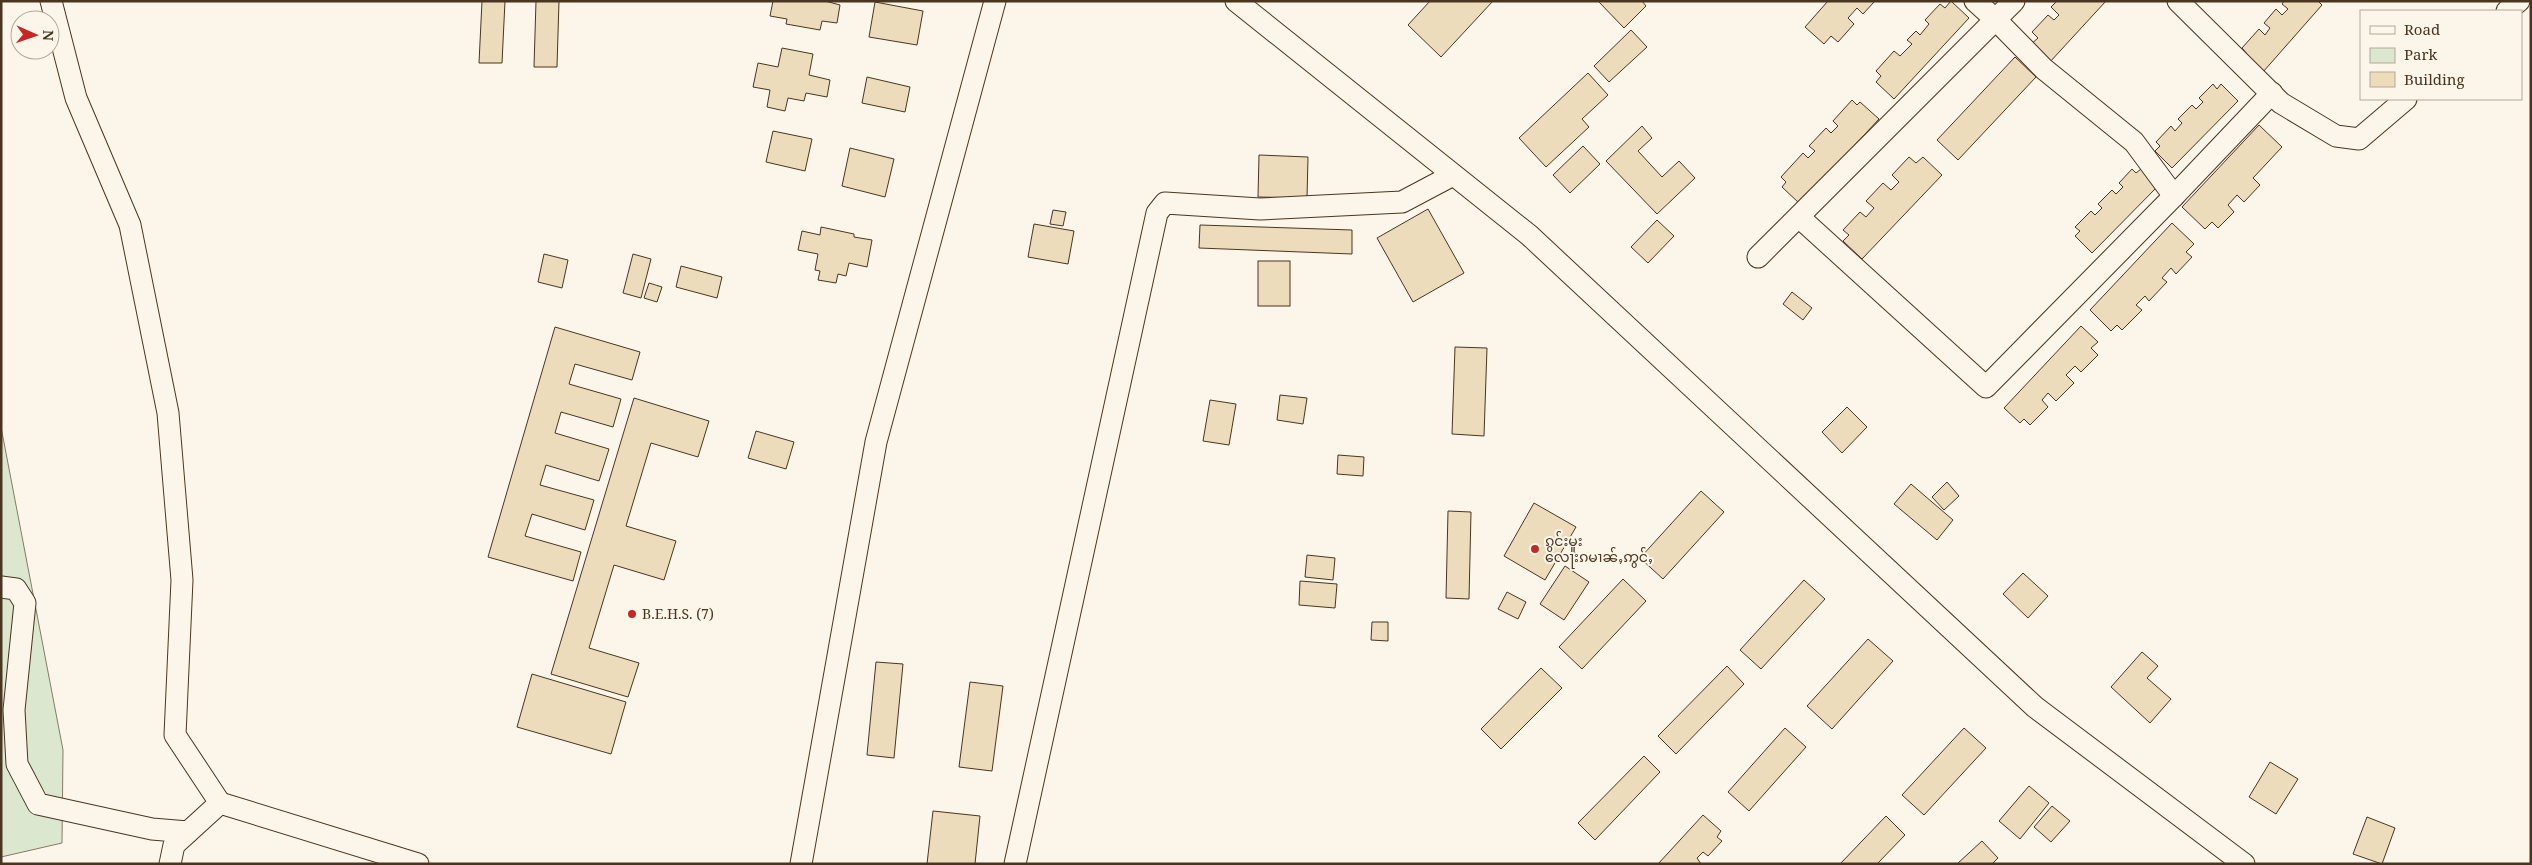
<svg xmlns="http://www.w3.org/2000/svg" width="2532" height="865" font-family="'Noto Serif','Noto Sans Myanmar',serif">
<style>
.green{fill:#dce7d0;stroke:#887966}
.building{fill:#ecdcbc;stroke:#4a3520}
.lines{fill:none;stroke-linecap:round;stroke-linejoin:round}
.minor-casing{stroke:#4a3520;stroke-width:23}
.minor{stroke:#fbf6e9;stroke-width:21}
.poi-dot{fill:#c62828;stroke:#fbf6e9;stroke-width:2}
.labels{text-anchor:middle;stroke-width:4;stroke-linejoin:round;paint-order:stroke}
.poi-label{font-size:14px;fill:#4a3520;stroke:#fbf6e9;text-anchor:start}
</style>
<rect width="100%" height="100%" fill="#fbf6e9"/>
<path class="green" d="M1 427 63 750 62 843 1 857Z"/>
<g class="building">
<path d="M482 1H505L502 63H479Z"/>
<path d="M536 1H559L557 67H534Z"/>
<path d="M773 1H825L840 5 837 23 822 21 820 30 786 24 787 19 770 16Z"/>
<path d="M1430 1H1493L1441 57 1408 25Z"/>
<path d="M1598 1H1642L1646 6 1624 28Z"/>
<path d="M1828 1H1875L1863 14 1857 8 1848 18 1854 24 1838 42 1831 36 1824 44 1805 27Z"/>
<path d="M1951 1 1969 18 1894 99 1876 82 1881 76 1876 71 1894 51 1900 56 1912 44 1907 40 1916 31 1920 35 1929 24 1925 20 1940 4 1945 8Z"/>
<path d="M2057 1H2106L2049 63 2030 45 2038 38 2032 32 2048 15 2054 20 2059 15 2051 7Z"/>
<path d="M2284 1H2318L2322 5 2263 72 2245 56 2247 54 2242 48 2259 29 2265 35 2270 28 2264 23 2276 9 2282 15 2288 9 2282 4Z"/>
<path d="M875 2 923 11 917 45 869 37Z"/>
<path d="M1631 30 1647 47 1609 82 1594 66Z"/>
<path d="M782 48 813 54 809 75 830 80 827 97 806 93 804 101 788 98 785 111 767 107 770 90 753 87 758 63 778 67Z"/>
<path d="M2015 57 2036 77 1958 160 1937 140Z"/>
<path d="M1588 73 1608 95 1582 119 1589 127 1546 167 1519 138Z"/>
<path d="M867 77 910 87 905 112 862 103Z"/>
<path d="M2213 84 2217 89 2221 84 2238 101 2172 168 2155 151 2160 146 2156 142 2171 126 2175 131 2182 123 2178 119 2192 105 2196 109 2203 102 2199 98Z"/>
<path d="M1852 100 1857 105 1860 102 1879 119 1800 204 1782 187 1786 182 1781 177 1803 153 1808 158 1815 151 1809 146 1826 128 1831 133 1838 126 1833 121Z"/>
<path d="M2259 125 2282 147 2253 178 2260 185 2244 202 2237 195 2228 205 2234 212 2218 228 2212 222 2205 229 2182 207Z"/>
<path d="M1642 126 1652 138 1638 151 1662 177 1679 161 1695 178 1657 214 1606 161Z"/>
<path d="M773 131 812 139 805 171 766 162Z"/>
<path d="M1583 146 1600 164 1570 193 1553 175Z"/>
<path d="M850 148 894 159 885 197 842 186Z"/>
<path d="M1259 155 1308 157 1307 198 1258 197Z"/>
<path d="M1909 157 1916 163 1923 157 1942 175 1862 259 1843 241 1849 235 1843 230 1860 212 1866 217 1874 208 1866 201 1883 183 1891 190 1899 182 1892 175Z"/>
<path d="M2132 169 2136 173 2141 169 2158 186 2092 253 2075 236 2080 231 2075 227 2091 211 2095 215 2102 208 2098 204 2112 190 2116 194 2123 187 2119 183Z"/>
<path d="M1428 209 1464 273 1413 302 1377 238Z"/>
<path d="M1053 210 1066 212 1063 226 1050 224Z"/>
<path d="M1657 220 1674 236 1648 263 1631 247Z"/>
<path d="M2172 223 2194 244 2186 252 2192 257 2176 274 2171 268 2162 278 2167 282 2149 301 2145 296 2136 305 2142 310 2122 330 2117 325 2111 331 2090 310Z"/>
<path d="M1034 224 1074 231 1068 264 1028 257Z"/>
<path d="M1200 225 1352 230V254L1199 248Z"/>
<path d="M821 227 854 234V237L872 240 867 267 849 263 846 276 838 274 836 283 818 280 820 271 815 270 818 254 798 250 802 231 820 235Z"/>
<path d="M544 254 568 260 562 288 538 282Z"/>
<path d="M633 254 651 259 641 298 623 293Z"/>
<rect x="1258" y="261" width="32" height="45"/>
<path d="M681 266 722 277 717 298 676 287Z"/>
<path d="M649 283 662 287 657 302 644 298Z"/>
<path d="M1792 292 1812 308 1803 320 1783 304Z"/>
<path d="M2081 326 2098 342 2091 348 2098 355 2081 372 2075 366 2066 375 2074 383 2056 401 2048 393 2042 400 2048 407 2030 425 2024 419 2020 423 2004 408Z"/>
<path d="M555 327 640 352 632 380 575 364 569 384 621 399 613 427 561 412 555 433 609 449 599 481 546 465 540 485 594 500 585 530 532 514 525 536 581 552 573 581 488 557Z"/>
<path d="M1455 347 1487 348 1484 436 1452 434Z"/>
<path d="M1280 395 1307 398 1303 424 1277 420Z"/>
<path d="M634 398 709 421 698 457 651 443 626 526 676 541 664 580 614 565 589 648 639 663 628 697 551 674Z"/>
<path d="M1210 400 1236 404 1229 445 1203 441Z"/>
<path d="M1847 407 1867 427 1842 453 1822 432Z"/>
<path d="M756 431 794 442 786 469 748 458Z"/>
<path d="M1338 455 1364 457 1363 476 1337 474Z"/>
<path d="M1947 482 1959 496 1944 510 1932 497Z"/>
<path d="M1911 484 1953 520 1937 540 1894 504Z"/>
<path d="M1701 491 1724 512 1663 579 1640 558Z"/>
<path d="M1534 503 1576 527 1545 580 1504 556Z"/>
<path d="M1448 511 1471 512 1469 599 1446 598Z"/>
<path d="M1307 555 1335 558 1333 580 1305 577Z"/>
<path d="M1565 566 1589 582 1564 620 1540 604Z"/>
<path d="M2023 573 2048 596 2028 618 2003 594Z"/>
<path d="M1623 579 1646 601 1582 669 1559 647Z"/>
<path d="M1804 580 1825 599 1761 669 1740 650Z"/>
<path d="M1300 581 1337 584 1335 608 1299 605Z"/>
<path d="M1507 592 1526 602 1518 619 1498 609Z"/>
<path d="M1372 622H1388V641L1371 640Z"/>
<path d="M1868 639 1893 661 1832 729 1807 706Z"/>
<path d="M2142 652 2158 666 2147 678 2171 699 2150 723 2111 687Z"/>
<path d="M876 662 903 664 894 758 867 755Z"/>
<path d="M1727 666 1744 684 1676 754 1658 736Z"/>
<path d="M1541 668 1562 688 1501 749 1481 729Z"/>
<path d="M532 674 626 702 611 754 517 727Z"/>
<path d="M970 682 1003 686 992 771 959 767Z"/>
<path d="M1785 728 1806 747 1749 811 1728 792Z"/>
<path d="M1964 728 1986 748 1924 815 1902 795Z"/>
<path d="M1644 756 1660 772 1595 840 1578 823Z"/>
<path d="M2270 762 2298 779 2276 814 2249 797Z"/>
<path d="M2029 786 2049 803 2020 839 1999 821Z"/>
<path d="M2052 806 2070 821 2051 842 2034 827Z"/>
<path d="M933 811 980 816 975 864H927Z"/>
<path d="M1703 815 1721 831 1717 837 1722 841 1708 856 1703 852 1697 858 1701 864H1658Z"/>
<path d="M1886 816 1905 835 1877 864H1840Z"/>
<path d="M2367 817 2395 828 2382 864 2353 854Z"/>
<path d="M1982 841 1998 858 1992 864H1957Z"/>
</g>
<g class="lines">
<defs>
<g id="minor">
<path d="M51 1 76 98 130 225 168 413 182 580 175 735 220 803"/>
<path d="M1236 1 1529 235 2035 707 2244 864"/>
<path d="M1975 1 1996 20 2044 69 2134 142 2174 196"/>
<path d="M2178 1 2281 103 2336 136 2359 139 2406 99"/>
<path d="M2507 11 2519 1"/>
<path d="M1799 217 1986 387 2174 196 2272 93"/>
<path d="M1758 257 2014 1"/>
<path d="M1 587 16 589 25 603 14 710 17 764 38 804 152 829 188 832"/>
<path d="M170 864 174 845 220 803 418 864"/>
<path d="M801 864 876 442 995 1"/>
<path d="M1015 864 1157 213 1165 203 1260 209 1402 202 1453 175"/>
</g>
</defs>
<use href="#minor" class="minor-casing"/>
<use href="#minor" class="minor"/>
</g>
<g class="poi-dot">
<circle cx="1535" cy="549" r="5"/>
<circle cx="632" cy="614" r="5"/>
</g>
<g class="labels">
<g class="poi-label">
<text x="1545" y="546">ၵွင်းမူး<tspan x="1545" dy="16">လေႃးၵမၢၼ်ႇဢွင်ႇ</tspan></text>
<text x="642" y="619">B.E.H.S. (7)</text>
</g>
</g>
<rect width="2532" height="865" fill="none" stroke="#4a3520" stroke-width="5"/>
<rect x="2360" y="10" width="162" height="90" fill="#fbf6e9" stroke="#b4a999"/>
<rect x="2370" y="26" width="25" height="8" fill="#fbf6e9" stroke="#b4a999"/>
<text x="2404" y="35" font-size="15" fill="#4a3520">Road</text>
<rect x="2370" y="48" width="25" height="15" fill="#dce7d0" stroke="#b4a999"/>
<text x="2404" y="60" font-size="15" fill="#4a3520">Park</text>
<rect x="2370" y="72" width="25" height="15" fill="#ecdcbc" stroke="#b4a999"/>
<text x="2404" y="85" font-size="15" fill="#4a3520">Building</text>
<g transform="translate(35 35) rotate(92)"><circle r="24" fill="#fbf6e9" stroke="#b4a999"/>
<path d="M0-4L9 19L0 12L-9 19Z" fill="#c62828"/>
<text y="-8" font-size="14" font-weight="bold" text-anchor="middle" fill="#4a3520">N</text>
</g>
</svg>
